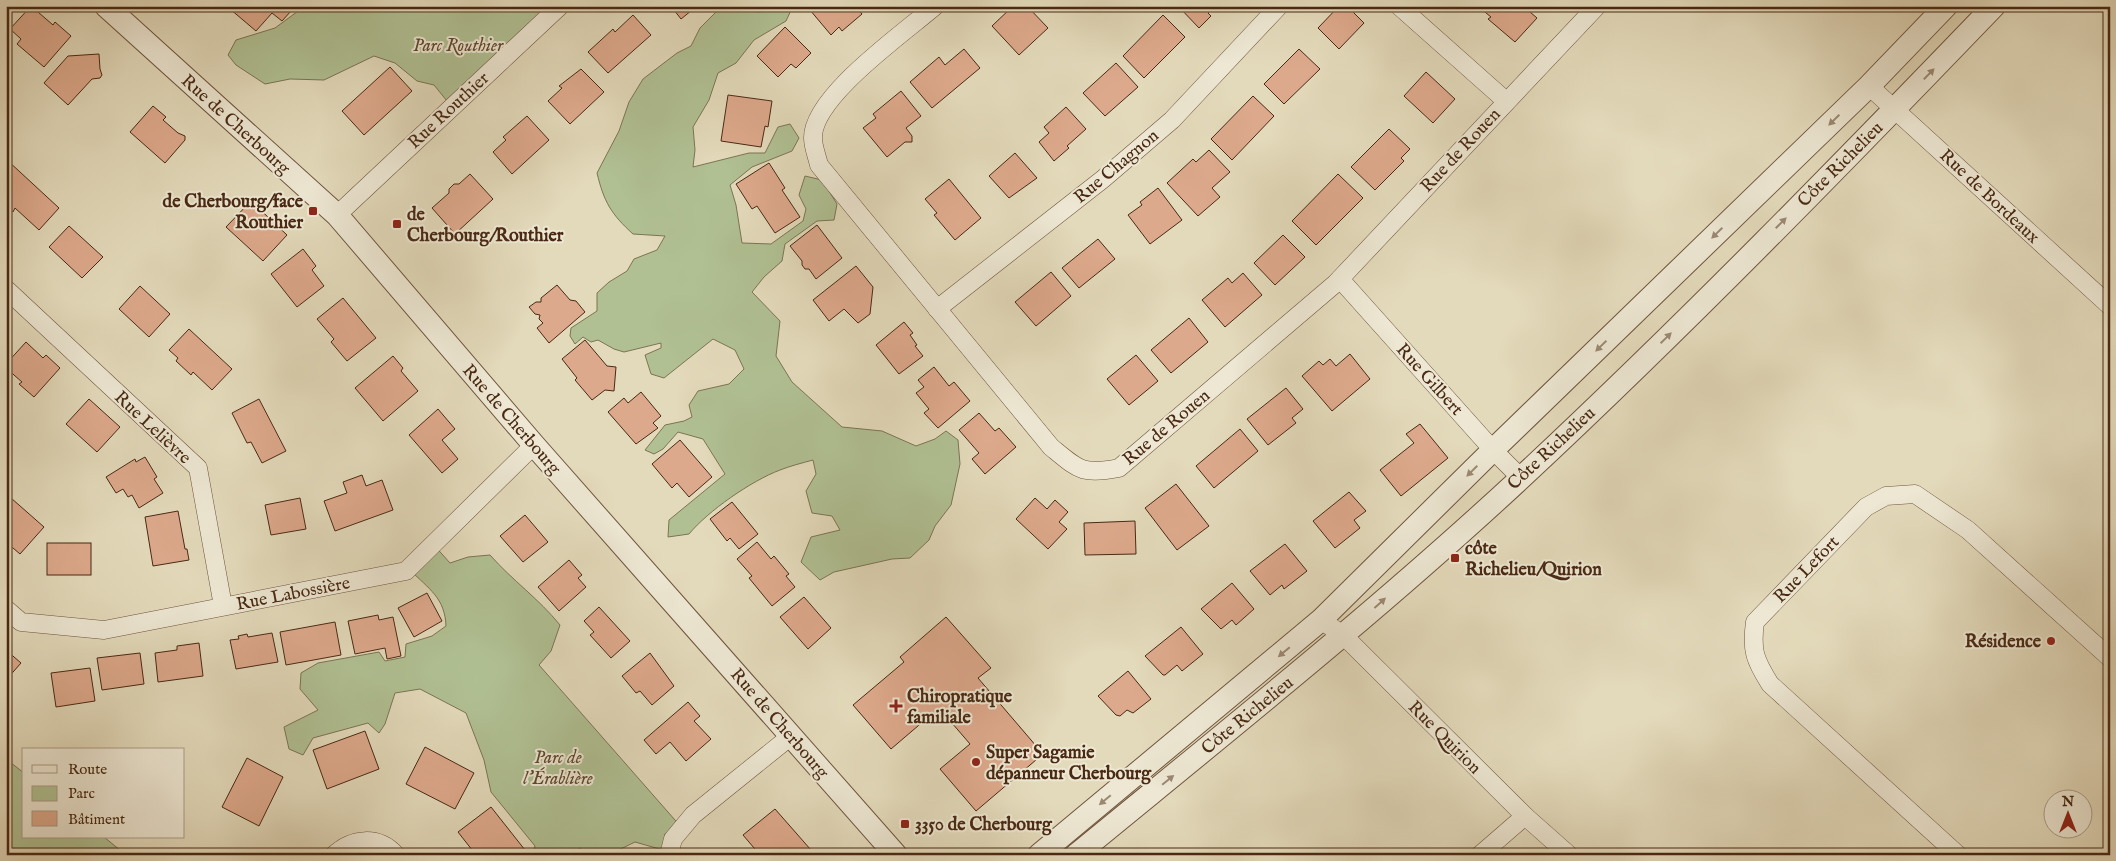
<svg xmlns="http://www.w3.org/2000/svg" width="2116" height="861" font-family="'IM FELL English',serif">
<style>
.green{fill:#b0c093;stroke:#7c7453}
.building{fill:#dda98c;stroke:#492913}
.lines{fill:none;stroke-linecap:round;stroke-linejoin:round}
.minor-casing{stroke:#70553d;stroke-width:19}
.tertiary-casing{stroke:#70553d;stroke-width:24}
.minor{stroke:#ede7d3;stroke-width:18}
.tertiary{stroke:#ede7d3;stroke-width:22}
.oneway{fill:#9b8873}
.poi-dot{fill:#8f2418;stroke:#ede7d3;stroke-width:2}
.labels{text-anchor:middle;stroke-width:4;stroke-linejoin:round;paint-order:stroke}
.park-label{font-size:18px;font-style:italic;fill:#5e472d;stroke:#ede7d3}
.street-label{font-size:18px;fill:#492913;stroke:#ede7d3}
.poi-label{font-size:18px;font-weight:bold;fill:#492913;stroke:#ede7d3;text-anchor:start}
</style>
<rect width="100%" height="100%" fill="#e3dabb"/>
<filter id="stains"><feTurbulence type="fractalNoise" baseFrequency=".004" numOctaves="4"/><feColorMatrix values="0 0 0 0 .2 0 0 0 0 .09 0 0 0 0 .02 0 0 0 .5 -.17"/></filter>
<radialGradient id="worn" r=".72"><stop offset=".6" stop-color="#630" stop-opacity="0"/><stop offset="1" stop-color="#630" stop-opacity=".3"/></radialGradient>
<g class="green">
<path d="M305 6H560L447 101 434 85 417 81 395 63 374 56 324 80 290 79 265 84 236 65 228 55 236 40 275 28Z"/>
<path d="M785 6H793L786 21 754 40 736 63 718 73 709 100 693 127 695 150 693 167 749 153H765L778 127 790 124 799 138 792 151 752 167 730 185 736 205 742 243 771 244 803 221 806 209 799 195 805 176 822 180 837 204 834 220 817 221 785 244 782 261 764 277 752 292 780 321 776 356 792 382 842 427 882 431 916 446 935 439 946 431 958 440 960 464 951 505 935 526 929 540 910 558 892 559 834 572 820 580 801 562 811 537 840 530 832 516 812 513 806 491 816 474 813 460C802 463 790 466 780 470 751 481 708 511 689 534L668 537 669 520 725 474 703 439 678 432 663 449 654 454 645 450 665 425 684 421 692 417 689 405 698 391 729 384 744 369 735 350 713 339 664 378 651 374 645 355 661 348V343L624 352 614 349 598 340 591 342 583 337 575 344 570 336 571 328 597 311V293L609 282 627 271 634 259 657 250 665 236 633 234C611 214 604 202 597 173L619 131 629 102 643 79 677 53 691 46 700 28 720 8 759 12Z"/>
<path d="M433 544 450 563 468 557 490 555C512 580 539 599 560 625L551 651 539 665 682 828 665 834 663 850 635 842C612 853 603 860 579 848L575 855H533L535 846 491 792 484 760 466 713 420 689 395 693 385 724 379 733 368 723 313 738 303 755 289 749 284 727 318 710 300 689 301 673 318 663 379 652 385 661 405 657 406 644 432 636 446 626C445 598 429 589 410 570Z"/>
<path d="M6 759 24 773V837H104L126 855H6Z"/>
</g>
<g class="building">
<path d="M31 6 53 25 55 22 71 36 44 67 17 44 21 39 10 29Z"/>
<path d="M233 6H285L291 11 282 21 272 13 256 31 230 9Z"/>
<path d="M671 6H697L681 19Z"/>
<path d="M815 6H855L862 14 842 31 839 27 831 35 810 10Z"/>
<path d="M1013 6H1027L1048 28 1019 55 992 26Z"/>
<path d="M1178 6H1215L1208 13 1211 16 1199 28Z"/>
<path d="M1339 6H1347L1364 23 1339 49 1318 28Z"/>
<path d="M1482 6H1523L1537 18 1515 42 1488 19 1491 17 1480 8Z"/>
<path d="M633 15 651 35 608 73 588 52 613 29 615 32Z"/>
<path d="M1163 15 1185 37 1144 78 1123 56Z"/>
<path d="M785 27 811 53 796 68 791 64 778 77 757 56Z"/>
<path d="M964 49 980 68 932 108 910 82 939 57 945 65Z"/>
<path d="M1299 49 1320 69 1284 104 1264 84Z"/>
<path d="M99 54 100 69 102 75 100 78 92 79 68 105 44 83 68 56Z"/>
<path d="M1116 63 1138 87 1105 116 1083 93Z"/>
<path d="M390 67 412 91 364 135 342 111Z"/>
<path d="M581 69 604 92 570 124 548 101 562 88 559 86Z"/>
<path d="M1426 72 1455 99 1433 123 1404 96Z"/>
<path d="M901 91 921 116 906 128 912 136V142H905L887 157 863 128 876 118 873 114Z"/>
<path d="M728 95 772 101 768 127 765 126 761 147 721 141Z"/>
<path d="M1253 96 1274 116 1232 160 1211 139Z"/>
<path d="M153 106 166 117 163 120 178 133 185 136V140L165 163 130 132Z"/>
<path d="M1066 107 1086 129 1067 146 1069 148 1054 161 1039 142 1049 133 1044 127Z"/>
<path d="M527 116 549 140 512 174 493 152 506 140 503 137Z"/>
<path d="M1389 129 1410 149 1401 158 1404 161 1375 190 1351 167Z"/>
<path d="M1209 150 1230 172 1212 188 1220 197 1198 216 1167 183 1193 159 1196 162Z"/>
<path d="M1015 153 1037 178 1009 198 989 176Z"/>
<path d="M7 160 59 208 39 230 15 208 13 212 6 206Z"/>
<path d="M769 163 785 188 782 190 800 217 775 233 757 206 752 209 736 184Z"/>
<path d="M470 174 493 199 455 234 432 208 449 193V189L454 184H459Z"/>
<path d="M1338 174 1363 198 1316 245 1292 221Z"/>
<path d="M949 179 981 218 955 240 934 215 937 213 925 199Z"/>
<path d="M1158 188 1182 220 1150 244 1128 215 1142 205 1140 202Z"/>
<path d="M251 201 287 235 263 261 226 227Z"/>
<path d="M817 225 842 258 816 279 809 269H805L802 265V261L790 246Z"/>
<path d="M69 226 103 257 82 278 49 247Z"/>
<path d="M1283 235 1305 257 1275 285 1254 263Z"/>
<path d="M1098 239 1115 259 1079 288 1062 268Z"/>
<path d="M303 249 316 266 312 270 324 286 297 307 271 274Z"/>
<path d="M856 266 873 287 870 314 858 323 844 309 829 321 813 300Z"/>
<path d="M1051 272 1071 296 1036 326 1015 302Z"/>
<path d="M1243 273 1262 295 1225 327 1202 300 1228 278 1232 283Z"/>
<path d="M557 285 570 300 576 301 585 312 549 343 537 328 543 323 539 319 540 315 535 314 529 307 536 302H541V298Z"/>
<path d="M140 286 170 314 149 337 119 309Z"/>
<path d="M343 298 376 338 347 361 331 342 334 339 317 319Z"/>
<path d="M1189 318 1208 342 1171 373 1151 350Z"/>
<path d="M904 322 913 333 910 335 917 345 915 346 923 356 899 374 876 345Z"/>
<path d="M189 329 232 369 212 390 193 372 191 375 176 361 178 358 169 350Z"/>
<path d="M585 340 607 366 616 367 614 391 605 390 592 400 575 380 577 378 562 359Z"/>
<path d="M26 342 43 358 46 355 60 368 34 397 19 384 22 382 6 368V364Z"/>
<path d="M1350 354 1370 379 1332 411 1302 376 1319 361 1323 365 1330 359 1336 366Z"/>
<path d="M1136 355 1158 381 1129 405 1107 379Z"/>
<path d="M393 356 403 368 401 371 418 391 383 421 355 388Z"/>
<path d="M934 367 949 386 954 382 970 401 938 428 924 413 929 409 916 393 924 387 918 380Z"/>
<path d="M1286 388 1303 409 1292 418 1296 423 1268 445 1247 419Z"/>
<path d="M641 392 661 416 653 423 658 428 636 444 608 412 624 398 628 403Z"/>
<path d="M89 399 120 427 97 452 66 424Z"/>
<path d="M259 399 286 451 262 463 251 442 247 443 232 413Z"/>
<path d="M438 409 455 429 442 440 458 459 442 473 409 435Z"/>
<path d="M979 413 995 431 999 428 1016 447 985 474 972 459 979 453 959 430Z"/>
<path d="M1420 424 1448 458 1401 496 1380 470 1414 443 1406 434Z"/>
<path d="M1240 429 1258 451 1214 488 1196 466Z"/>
<path d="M680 440 712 477 689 497 677 483 672 488 652 464Z"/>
<path d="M145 457 157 477 154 479 163 493 139 508 132 495 128 497 123 489 116 493 106 477 135 459 136 462Z"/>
<path d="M362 475 366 486 382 480 393 510 335 531 324 501 347 493 343 482Z"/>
<path d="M1176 484 1209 526 1177 550 1145 508Z"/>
<path d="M1349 492 1366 511 1354 520 1360 528 1335 548 1313 521Z"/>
<path d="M11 498 44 527 20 554 6 542V503Z"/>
<path d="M300 498 306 529 271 535 265 505Z"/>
<path d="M1035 498 1047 509 1055 500 1068 512 1059 522 1067 529 1048 549 1016 519Z"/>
<path d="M732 502 758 534 739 549 730 538 727 541 710 519Z"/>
<path d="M178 511 185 549H187L189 560 153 566 145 517Z"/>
<path d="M525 515 548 542 523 562 500 536Z"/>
<path d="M1135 521 1136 554 1085 555 1084 523Z"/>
<path d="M757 542 771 559 774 556 789 574 786 576 795 587 772 606 749 578 752 576 737 559Z"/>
<rect x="47" y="543" width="44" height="32"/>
<path d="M1285 544 1307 571 1284 589 1282 585 1270 595 1250 571Z"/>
<path d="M569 560 582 575 578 578 586 587 559 611 538 587Z"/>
<path d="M1232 583 1254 609 1236 625 1232 620 1221 629 1201 609Z"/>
<path d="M427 593 442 621 414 637 398 608Z"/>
<path d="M804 597 831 628 808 649 780 617Z"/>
<path d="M599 607 630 641 611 658 590 635 594 632 584 621Z"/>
<path d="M378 615 379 620 393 617 401 656 387 659 385 648 355 654 348 621Z"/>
<path d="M946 617 991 668 978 678 1043 754 976 811 940 769 970 744 939 708 891 749 853 705 904 662 900 657Z"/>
<path d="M335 622 341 655 286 665 280 632Z"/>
<path d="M1181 627 1203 654 1182 671 1177 665 1165 675H1163L1145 656Z"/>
<path d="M272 633 278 662 236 669 230 640 239 639 238 636 247 634 248 637Z"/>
<path d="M199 643 203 676 158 682 155 653 177 650V646Z"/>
<path d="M6 650 21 663 6 680Z"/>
<path d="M140 653 144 684 102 690 97 658Z"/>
<path d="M650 653 674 686 652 705 640 691 636 693 622 676Z"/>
<path d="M90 668 95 701 56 707 51 673Z"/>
<path d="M1128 671 1151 699 1133 713 1127 710 1120 716 1116 715 1098 696Z"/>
<path d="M688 702 700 716 694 721 711 739 686 761 670 742 656 754 644 740Z"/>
<path d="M365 731 379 769 327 789 313 750Z"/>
<path d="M425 747 474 773 455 809 406 784Z"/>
<path d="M247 758 283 777 259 826 222 807Z"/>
<path d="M491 807 525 850 519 855H476L458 832Z"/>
<path d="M775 809 811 850 805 855H760L743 835Z"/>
</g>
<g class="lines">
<defs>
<g id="minor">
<path d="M935 6C904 33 812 97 813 138 813 147 817 156 819 165L1051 447C1079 470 1082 475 1119 468L1336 283 1597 6"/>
<path d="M1399 6 1506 101"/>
<path d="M1869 86 2110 306"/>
<path d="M337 215 560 6"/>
<path d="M1340 279 1493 450 1521 478"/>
<path d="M6 289 198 468 223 606"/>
<path d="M937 309 1103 179 1172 120 1279 6"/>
<path d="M6 609 21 622 104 630 406 571 534 445"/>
<path d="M1321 620 1344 636 1525 816 1569 855"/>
<path d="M334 855C352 838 378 835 396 855"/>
<path d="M669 855 673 839 693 815 791 736"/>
<path d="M1480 855 1525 816"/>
<path d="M1958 855 1770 684C1755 660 1751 651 1755 622L1866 507 1886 496 1915 494 1968 530 2110 658"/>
</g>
<g id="tertiary">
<path d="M106 6 337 215 534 445 896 855"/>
<path d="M1039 855 1321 620 1493 450 1869 86 1946 6"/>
<path d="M1076 855C1227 731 1379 610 1522 477 1685 325 1840 166 1994 6"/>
</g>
</defs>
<use href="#minor" class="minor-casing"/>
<use href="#tertiary" class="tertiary-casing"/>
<use href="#minor" class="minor"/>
<use href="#tertiary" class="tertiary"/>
</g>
<defs><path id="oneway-solid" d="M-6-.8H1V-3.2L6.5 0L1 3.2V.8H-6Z" transform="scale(1.25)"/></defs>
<g class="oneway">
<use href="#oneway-solid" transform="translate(1929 74) rotate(-46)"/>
<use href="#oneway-solid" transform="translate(1834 120) rotate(136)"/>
<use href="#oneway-solid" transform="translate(1781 223) rotate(-45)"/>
<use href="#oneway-solid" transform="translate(1717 233) rotate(136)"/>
<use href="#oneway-solid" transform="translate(1666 338) rotate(-44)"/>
<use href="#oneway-solid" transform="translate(1601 346) rotate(136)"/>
<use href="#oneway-solid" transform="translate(1472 471) rotate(135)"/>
<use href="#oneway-solid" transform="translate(1380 603) rotate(-42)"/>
<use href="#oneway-solid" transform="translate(1284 652) rotate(140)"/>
<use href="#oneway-solid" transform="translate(1168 780) rotate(-39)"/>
<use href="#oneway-solid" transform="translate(1105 800) rotate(140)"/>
</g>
<g class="poi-dot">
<rect x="308" y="206" width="10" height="10" rx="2.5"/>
<rect x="392" y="219" width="10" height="10" rx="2.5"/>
<rect x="1450" y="553" width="10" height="10" rx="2.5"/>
<circle cx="2051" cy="641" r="5"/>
<path d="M893.5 698.5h5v5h5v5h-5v5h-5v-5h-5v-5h5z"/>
<circle cx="976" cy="762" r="5"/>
<rect x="900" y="819" width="10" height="10" rx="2.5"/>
</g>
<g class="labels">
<g class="park-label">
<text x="458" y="51">Parc Routhier</text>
<text x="558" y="763">Parc de<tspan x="558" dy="21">l'Érablière</tspan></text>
</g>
<g class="street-label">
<text transform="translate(448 110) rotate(-43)" y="6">Rue Routhier</text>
<text transform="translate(236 124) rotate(42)" y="6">Rue de Cherbourg</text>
<text transform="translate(1460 150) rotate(-47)" y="6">Rue de Rouen</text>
<text transform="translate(1840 164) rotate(-45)" y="6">Côte Richelieu</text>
<text transform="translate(1116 166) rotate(-40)" y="6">Rue Chagnon</text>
<text transform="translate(1990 196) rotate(43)" y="6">Rue de Bordeaux</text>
<text transform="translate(1430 379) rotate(48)" y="6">Rue Gilbert</text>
<text transform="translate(512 419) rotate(49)" y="6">Rue de Cherbourg</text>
<text transform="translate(153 427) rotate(43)" y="6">Rue Lelièvre</text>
<text transform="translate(1166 427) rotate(-40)" y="6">Rue de Rouen</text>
<text transform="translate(1551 448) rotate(-43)" y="6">Côte Richelieu</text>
<text transform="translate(1806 569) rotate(-46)" y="6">Rue Lefort</text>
<text transform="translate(293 593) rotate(-11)" y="6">Rue Labossière</text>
<text transform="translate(1247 715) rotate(-39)" y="6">Côte Richelieu</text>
<text transform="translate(780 723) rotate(49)" y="6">Rue de Cherbourg</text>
<text transform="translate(1445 737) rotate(45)" y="6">Rue Quirion</text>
</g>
<g class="poi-label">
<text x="303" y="207" text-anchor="end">de Cherbourg/face<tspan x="303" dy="21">Routhier</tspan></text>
<text x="407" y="220">de<tspan x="407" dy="21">Cherbourg/Routhier</tspan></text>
<text x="1465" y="554">côte<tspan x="1465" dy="21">Richelieu/Quirion</tspan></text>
<text x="2041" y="647" text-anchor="end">Résidence</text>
<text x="907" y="702">Chiropratique<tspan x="907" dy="21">familiale</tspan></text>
<text x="986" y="758">Super Sagamie<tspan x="986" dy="21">dépanneur Cherbourg</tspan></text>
<text x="915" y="830">3350 de Cherbourg</text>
</g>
</g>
<rect width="2116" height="861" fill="none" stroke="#e3dabb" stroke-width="25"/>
<rect x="8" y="8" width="2101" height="846" fill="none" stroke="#492913" stroke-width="2.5"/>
<rect x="12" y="12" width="2091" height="836" fill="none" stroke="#492913"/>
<rect x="22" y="748" width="162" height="90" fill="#ede7d3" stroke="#ab9b86"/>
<rect x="32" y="765" width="25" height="8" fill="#ede7d3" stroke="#ab9b86"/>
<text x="68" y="774" font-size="15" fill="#492913">Route</text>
<rect x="32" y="786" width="25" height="15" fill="#b0c093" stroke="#ab9b86"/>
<text x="68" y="798" font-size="15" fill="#492913">Parc</text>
<rect x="32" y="811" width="25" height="15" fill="#dda98c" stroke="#ab9b86"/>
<text x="68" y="824" font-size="15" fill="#492913">Bâtiment</text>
<g transform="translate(2068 814)"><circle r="24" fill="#ede7d3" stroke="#ab9b86"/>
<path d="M0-4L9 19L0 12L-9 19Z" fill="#8f2418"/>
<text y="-8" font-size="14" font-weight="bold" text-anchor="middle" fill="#492913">N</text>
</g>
<rect width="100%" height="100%" filter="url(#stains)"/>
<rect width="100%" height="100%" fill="url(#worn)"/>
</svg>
